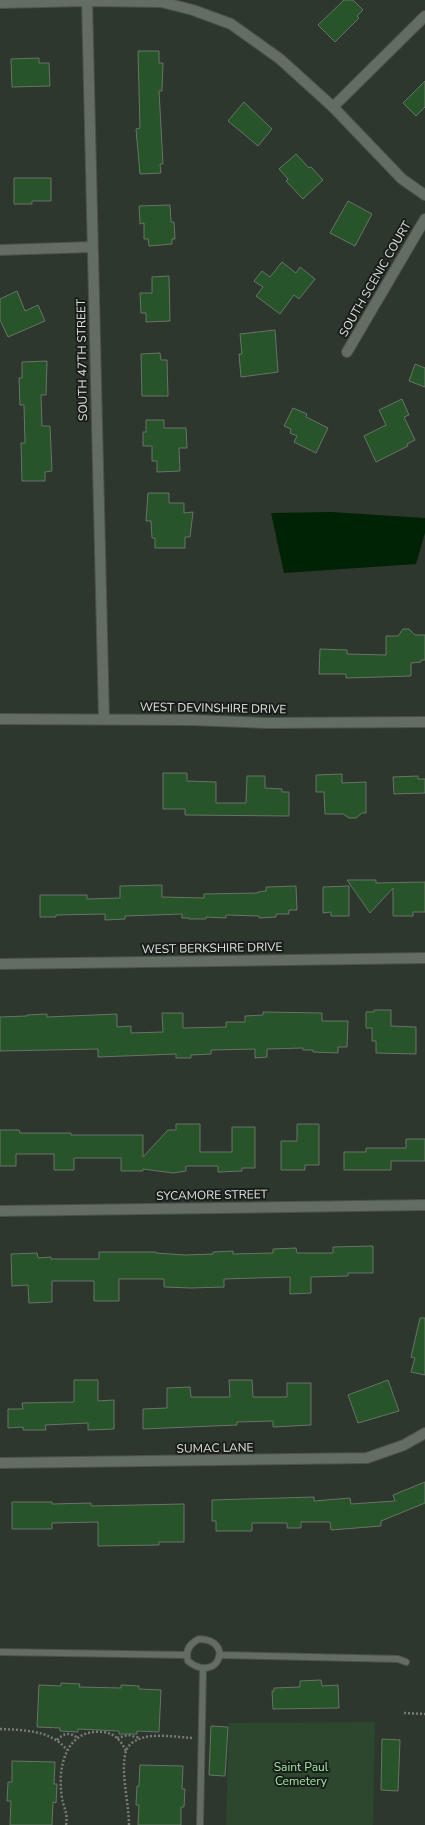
<svg xmlns="http://www.w3.org/2000/svg" width="425" height="1825" font-family="'Nunito Sans',sans-serif">
<style>
.green{fill:#2c472d}
.water{fill:#012305}
.building{fill:#275429;stroke:#687368}
.lines{fill:none;stroke-linecap:round;stroke-linejoin:round}
.lane-casing{stroke:#4a524a;stroke-width:8}
.street-casing{stroke:#4a524a;stroke-width:12}
.path{stroke:#757d75;stroke-width:2.5;stroke-dasharray:2 2;stroke-linecap:butt}
.lane{stroke:#636d63;stroke-width:6}
.street{stroke:#636d63;stroke-width:10}
.labels{text-anchor:middle;stroke-width:4;stroke-linejoin:round;paint-order:stroke}
.street-label{font-size:12px;fill:#dfe5df;stroke:#191d19}
.park-label{font-size:12px;fill:#a0e5a2;stroke:#191d19}
</style>
<rect width="100%" height="100%" fill="#2e372e"/>
<path class="green" d="M375 1722 373 1825H226L229 1723Z"/>
<path class="water" d="M331 512 425 518V533L416 564 284 573 271 513Z"/>
<g class="building">
<path d="M344 0H353L363 10 357 16 359 18 335 42 318 25Z"/>
<path d="M138 51H159V63H163L162 91H159L163 164H160L161 173 140 174 136 129 140 128Z"/>
<path d="M39 58V63H49L50 86 12 87 11 59Z"/>
<path d="M425 81V107L416 116 403 103Z"/>
<path d="M244 102 272 129 258 146 228 121Z"/>
<path d="M296 154 309 168 311 167 323 180 303 199 286 181 288 179 279 169Z"/>
<path d="M14 178H51V201H32V204H14Z"/>
<path d="M348 201 372 214 355 246 330 233Z"/>
<path d="M170 205 171 222H174L175 239H172V244L149 246 148 239H144V223L140 224 139 206Z"/>
<path d="M282 262 296 273 300 267 315 279 299 299 294 295 280 314 256 296 263 287 254 281 262 271 270 277Z"/>
<path d="M169 276 170 321 146 322V313H141L140 293H152V277Z"/>
<path d="M17 291 25 311 38 305 45 321 8 337 0 320V299Z"/>
<path d="M275 330 278 372 241 377 239 354H242L240 334Z"/>
<path d="M160 353 161 360H167L168 396H142L141 354Z"/>
<path d="M47 361 46 395H41L42 426H50L52 471 45 472V481H22L21 443H25L24 405H20L19 378H22V362Z"/>
<path d="M415 364 425 368V387L409 381Z"/>
<path d="M402 399 409 415 404 417 415 440 407 444 408 446 376 462 364 436 386 425 379 410Z"/>
<path d="M293 408 307 414 306 417 328 428 316 453 294 442 297 436 290 433 291 429 284 426Z"/>
<path d="M146 420H164V428H186L187 448H179L180 471 157 472V461H152V446H143V432H146Z"/>
<path d="M148 493H169V503H184V513L193 512 190 537H185V548H155V538H152L151 521H146Z"/>
<path d="M403 629H409L415 635H425V660H421V662L411 663V676L346 678V674H319L320 649 347 650V654L386 655V636H398Z"/>
<path d="M163 773H187V781L216 782V803H246L247 776H265V788L282 789V792H289V816L185 815V809H163Z"/>
<path d="M342 774V783L366 782V813H362L356 818H349L343 814H325L324 792H316V775Z"/>
<path d="M418 776V779H425V793L394 794 393 777Z"/>
<path d="M347 880H376V883L425 882V912H413V916H393V888L370 913Z"/>
<path d="M162 885V897L204 898V894L258 893V892L266 891V887L296 886 297 910H289V914H276V917L259 918V916L226 915V918L206 917V919H189V918H182V914L125 916V919L105 920V914L56 915V917H40V895H87V899L120 898V886Z"/>
<path d="M349 886V916H331V912L323 913V887Z"/>
<path d="M374 1010H391V1026L416 1027V1054L376 1053V1041H372V1028H366V1012H374Z"/>
<path d="M263 1012 322 1013V1021H348L347 1047H338V1053L313 1052V1050H303V1048L267 1049V1057L255 1058V1049L211 1050V1054L191 1055V1058H176V1054L98 1057V1049L0 1051V1017L27 1016V1015L47 1014V1017L117 1014V1027L131 1026V1033L163 1032 162 1013H183V1028L226 1027V1022H245V1016L263 1015Z"/>
<path d="M176 1124H200V1152H232V1127H255V1168H242V1171L218 1172V1166H186V1171L173 1173 143 1169V1171H121V1158H74V1170H54V1154H16V1166H0V1130H19L20 1133H71V1135H143V1157L168 1130H176Z"/>
<path d="M297 1124H319V1165H305V1170H281V1141H297Z"/>
<path d="M406 1139H425V1161H391V1170H344V1152H366V1148H406Z"/>
<path d="M373 1246V1273H348V1276L311 1277V1293L290 1294V1277L224 1279V1287L191 1288 164 1287V1279H119V1301H94V1281H52V1302L29 1303 28 1285 12 1286 11 1254 37 1253 38 1258 51 1257V1259H99V1252H156V1253L185 1255 213 1254V1252L233 1251V1254L273 1253V1249L296 1248 297 1253H333V1247Z"/>
<path d="M420 1318H425V1375L411 1372 415 1358 411 1357Z"/>
<path d="M74 1380H98V1401L114 1400V1429L88 1430V1423L45 1425 46 1430H23V1427L8 1428V1409H23L22 1403 74 1402Z"/>
<path d="M229 1380H252L253 1397H287V1383H311V1425L273 1427V1421L237 1422V1425L143 1429V1409L167 1408V1388L190 1387 191 1397H230Z"/>
<path d="M388 1380 399 1411 358 1423 348 1395Z"/>
<path d="M425 1482V1503L381 1521V1526L331 1530 330 1522H301V1528H287V1523H252V1531H216V1521H212V1500L314 1497V1501L350 1498 351 1504 395 1501 393 1495Z"/>
<path d="M12 1502H52V1504L91 1503V1506L184 1504V1542H159V1545L98 1546V1522L52 1523V1529H12Z"/>
<path d="M321 1680 322 1686 338 1685 339 1708 273 1709 272 1691H274V1688L300 1687V1681Z"/>
<path d="M61 1683 80 1684 79 1687 121 1688V1685L139 1686V1689L161 1690 159 1732 137 1731V1734H119V1731L78 1729V1732L60 1731V1728L37 1727 39 1685 61 1686Z"/>
<path d="M211 1726 228 1727 225 1776 209 1775Z"/>
<path d="M382 1739 400 1740 398 1791 381 1790Z"/>
<path d="M12 1761 55 1762 54 1784H57L56 1803 53 1802 52 1825H10L11 1801H7L8 1782H12Z"/>
<path d="M140 1765 183 1766 182 1789H185L184 1807H181V1825H138L139 1805H136L137 1786H139Z"/>
</g>
<g class="lines">
<defs>
<g id="lane">
<path d="M199 1639C236 1640 217 1685 188 1661 185 1651 189 1644 199 1639Z"/>
<path d="M0 1652 186 1655"/>
<path d="M220 1655 398 1659 406 1662"/>
<path d="M200 1825 203 1669"/>
</g>
<g id="street">
<path d="M87 1 104 719"/>
<path d="M0 3 87 1 161 2 193 10 231 24 280 59 333 107 402 179 425 195"/>
<path d="M333 107 425 16"/>
<path d="M0 250 92 247"/>
<path d="M347 352 425 219"/>
<path d="M0 719 191 720 267 723 425 722"/>
<path d="M0 964 425 958"/>
<path d="M0 1211 425 1205"/>
<path d="M0 1463 367 1458 404 1445 425 1433"/>
</g>
</defs>
<use href="#lane" class="lane-casing"/>
<use href="#street" class="street-casing"/>
<g class="path">
<path d="M404 1713 425 1714"/>
<path d="M0 1729C24 1730 51 1730 67 1750"/>
<path d="M117 1738 128 1735 140 1738"/>
<path d="M57 1740C64 1733 69 1732 78 1738"/>
<path d="M66 1825C68 1811 64 1810 62 1798 57 1769 65 1728 103 1732 115 1733 121 1741 126 1751"/>
<path d="M129 1825C129 1803 120 1771 126 1751 128 1745 134 1741 139 1739 154 1733 176 1737 192 1738"/>
</g>
<use href="#lane" class="lane"/>
<use href="#street" class="street"/>
</g>
<g class="labels">
<g class="street-label">
<text transform="translate(375 279) rotate(-60)" y="4">SOUTH SCENIC COURT</text>
<text transform="translate(82 360) rotate(-91)" y="4">SOUTH 47TH STREET</text>
<text transform="translate(213 708) rotate(1)" y="4">WEST DEVINSHIRE DRIVE</text>
<text transform="translate(212 948) rotate(-1)" y="4">WEST BERKSHIRE DRIVE</text>
<text transform="translate(212 1195) rotate(-1)" y="4">SYCAMORE STREET</text>
<text transform="translate(215 1448) rotate(-1)" y="4">SUMAC LANE</text>
</g>
<g class="park-label">
<text x="301" y="1771">Saint Paul<tspan x="301" dy="14">Cemetery</tspan></text>
</g>
</g>
</svg>
